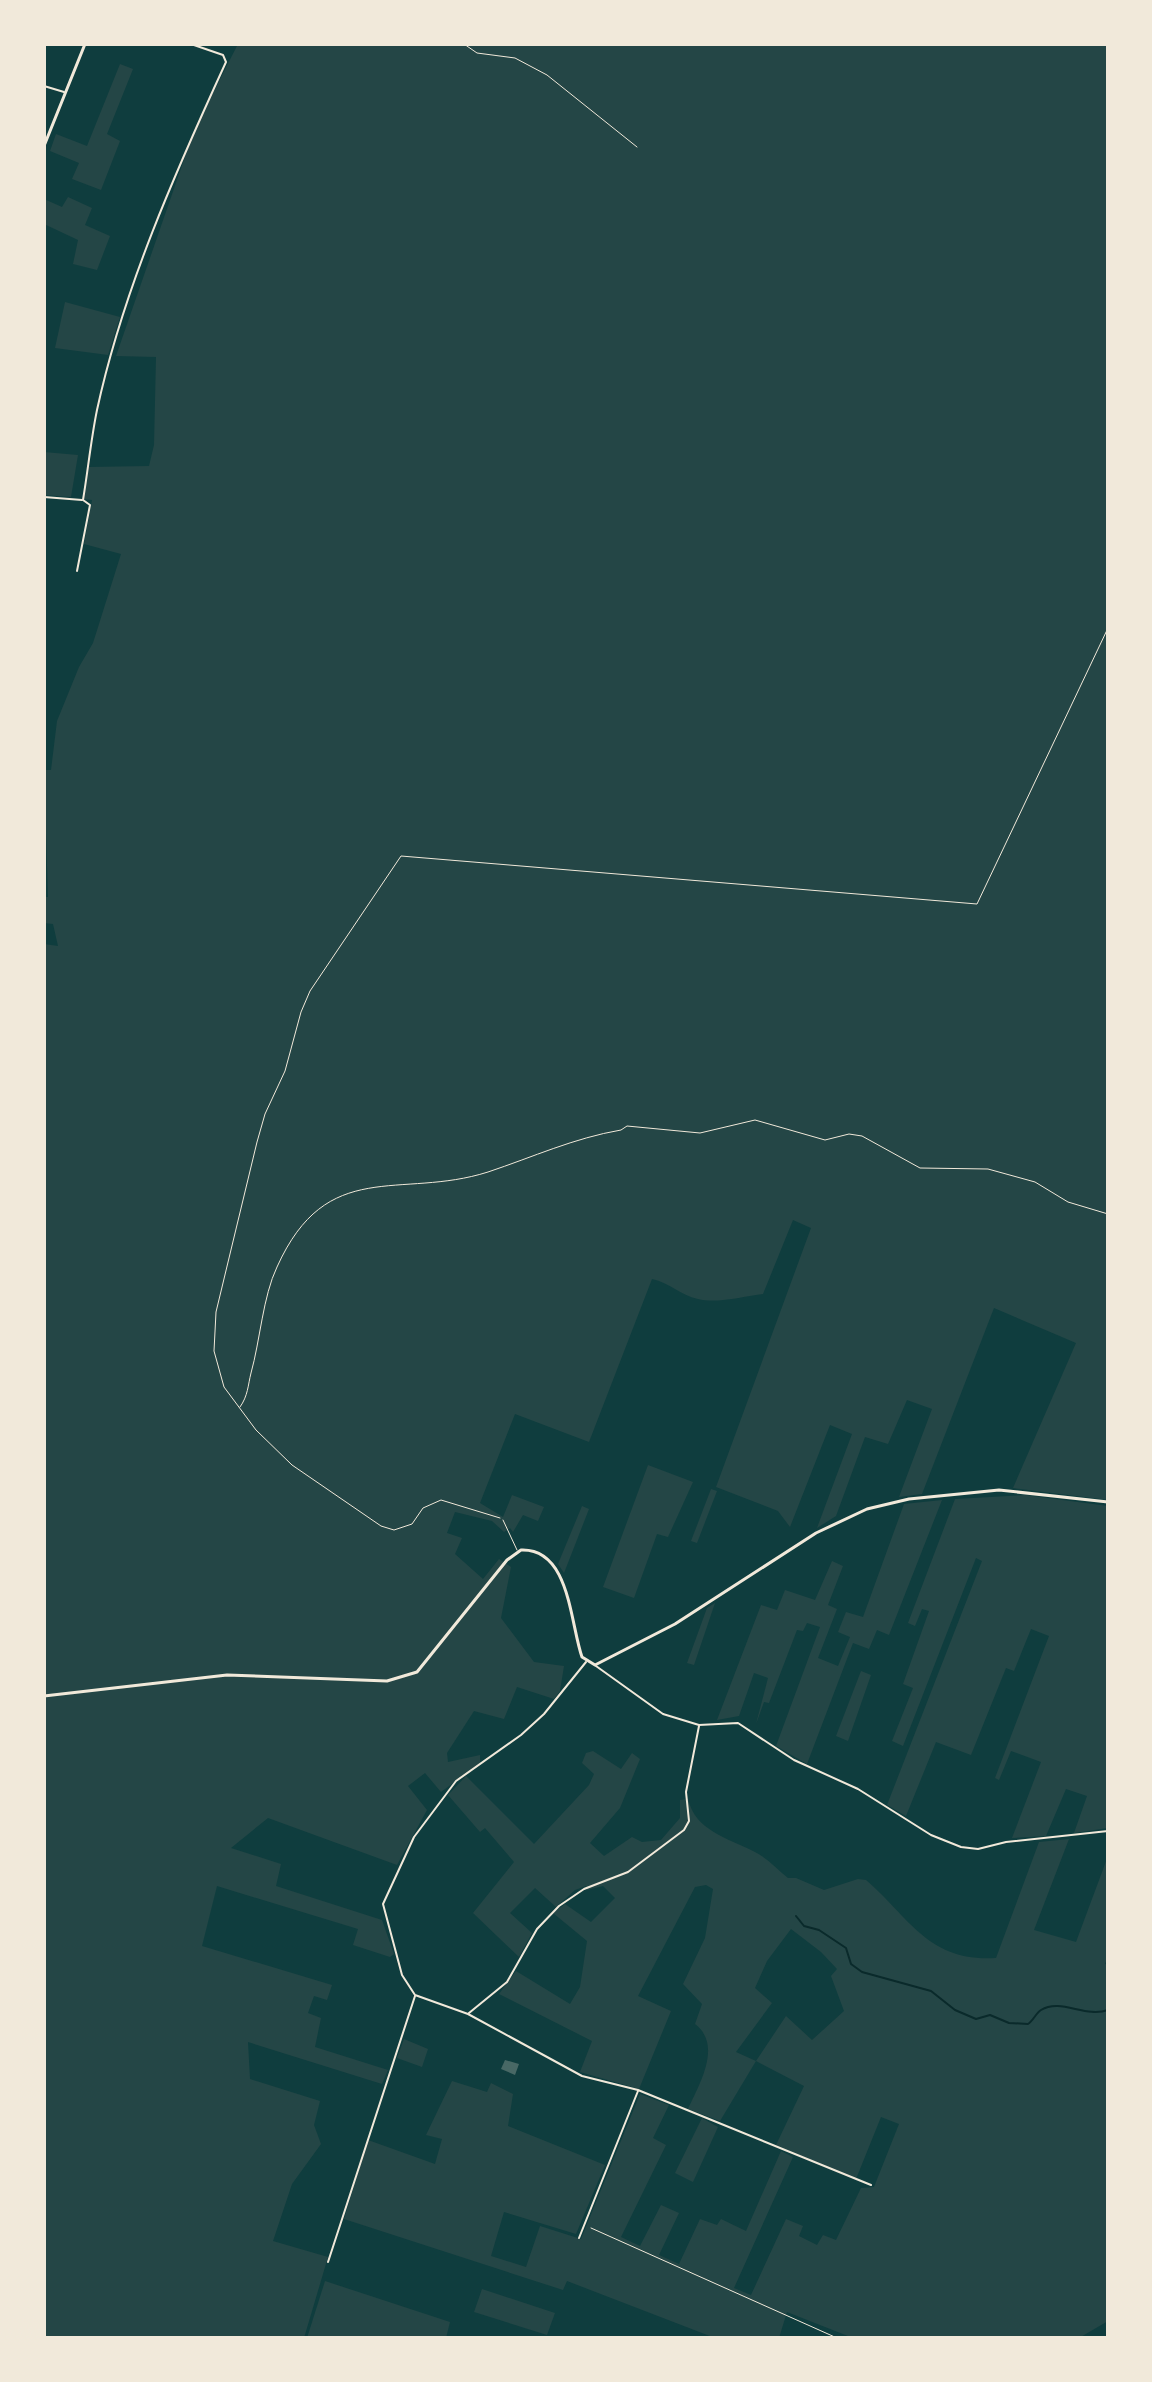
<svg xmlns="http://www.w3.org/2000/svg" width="1152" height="2382" font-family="'Source Serif 4',serif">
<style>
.green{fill:#244646;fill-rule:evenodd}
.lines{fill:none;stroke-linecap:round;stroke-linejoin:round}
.stream{stroke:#0a2a2b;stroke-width:2}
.building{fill:#486865}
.path{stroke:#f1e9da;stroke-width:1}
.service{stroke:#f1e9da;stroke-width:1}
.minor{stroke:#f1e9da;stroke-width:2}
.tertiary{stroke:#f1e9da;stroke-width:3}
.primary{stroke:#f1e9da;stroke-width:3}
</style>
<rect width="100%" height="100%" fill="#0f3d3e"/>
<g class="green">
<path d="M238 44H1108V1500L1013 1488 1076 1343 994 1308 922 1494 899 1497 932 1409 907 1400 888 1444 865 1437 836 1516 817 1528 852 1434 830 1425 790 1527 778 1511 716 1487 811 1228 793 1220 763 1294C744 1296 717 1304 698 1299 680 1295 670 1283 652 1279L589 1442 515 1414 480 1503 503 1517 512 1495 544 1507 538 1521 523 1515 513 1532 510 1528 504 1532 492 1521 455 1512 447 1533 462 1538 455 1554 483 1579 499 1559 511 1567 501 1618 534 1662 564 1666 560 1691 554 1699 517 1687 504 1719 474 1711 447 1753 448 1762 480 1755V1763L441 1792 425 1773 408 1786 427 1810 397 1865 268 1818 231 1848 281 1864 276 1886 382 1920 394 1954 390 1957 353 1945 358 1929 217 1886 202 1946 332 1985 327 2000 314 1996 308 2013 321 2018 315 2047 388 2070 382 2084 248 2042 250 2079 320 2101 314 2125 321 2144 292 2184 273 2241 328 2257 304 2338H44V944L58 946 53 924 44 923V897H48L44 770H51L57 721 79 667 93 643 121 554 84 544 92 500 83 499 89 467 149 466 154 445 156 357 116 356 195 128Z"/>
<path d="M120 64 133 69 107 134 120 141 101 190 72 179 79 163 50 151 56 134 87 146Z"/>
<path d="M68 197 92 208 85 225 110 236 97 270 73 264 78 240 44 224V199L62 207Z"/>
<path d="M65 302 120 317 108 355 55 348Z"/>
<path d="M44 452 78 455 71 497 44 495Z"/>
<path d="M648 1465 693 1482 668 1537 657 1534 634 1598 603 1587Z"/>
<path d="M711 1489 717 1491 697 1543 691 1541Z"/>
<path d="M1025 1495 1108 1506V1828L1074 1833 1087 1796 1066 1789 1046 1836 1012 1838 1041 1762 1011 1751 999 1780 995 1778 1049 1636 1031 1629 1014 1671 1006 1668 971 1755 936 1742 906 1816 887 1805 982 1561 976 1558 903 1746 892 1741 913 1688 903 1684 929 1611 922 1609 915 1626 908 1623 955 1499Z"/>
<path d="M942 1500 889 1635 877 1630 869 1649 853 1643 807 1764 776 1746 820 1627 807 1623 803 1631 797 1630 769 1703 764 1702 756 1724 768 1678 754 1673 739 1716 717 1720 761 1605 777 1610 785 1590 815 1600 832 1561 843 1566 828 1605 837 1609 818 1658 838 1666 850 1637 838 1632 846 1612 863 1617 904 1504Z"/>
<path d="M582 1506 589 1509 564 1573 558 1564Z"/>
<path d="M715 1603 694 1665 687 1663 707 1608Z"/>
<path d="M861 1671 871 1675 848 1741 836 1736Z"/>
<path d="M593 1751 621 1769 632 1753 640 1759 620 1808 590 1843 604 1856 632 1837 642 1842 661 1840 680 1818V1800L688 1799C695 1830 727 1838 753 1851 766 1857 777 1869 788 1878H796L824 1890 858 1879 866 1880C911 1919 928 1962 996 1958L1039 1842 1069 1839 1034 1930 1076 1942 1108 1856V1956L1105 1964 1108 1965V2321L1079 2338H853L787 2312 779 2338H715L567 2281 563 2290 344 2219 368 2140 435 2164 442 2139 426 2135 452 2081 487 2092 491 2083 513 2094 508 2126 605 2165 576 2234 504 2212 491 2256 526 2267 540 2226 581 2239 640 2094 669 2105 653 2138 666 2145 621 2237 640 2246 661 2205 679 2213 659 2255 679 2264 700 2219 717 2225 721 2219 746 2231 781 2151 793 2157 734 2288 751 2295 786 2219 803 2226 799 2236 817 2245 823 2235 836 2240 861 2188 874 2187 899 2124 881 2117 856 2179 776 2145 804 2086 756 2061 720 2121 688 2109C699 2085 723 2045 695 2024L702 2004 683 1984 705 1938 713 1889 706 1885 695 1887 638 1996 671 2011 639 2089 580 2072 592 2041 499 1994 516 1971 570 2004 580 1987 587 1941 553 1913 565 1904 591 1922 615 1898 603 1886 587 1890 586 1886 575 1890 556 1907 535 1888 510 1913 532 1933 519 1957 473 1913 514 1862 485 1828 480 1832 448 1795 466 1776 534 1844 589 1785 594 1774 582 1763 586 1753ZM791 1929 821 1952 837 1969 831 1976 844 2011 812 2040 786 2016 756 2061 736 2052 772 2003 755 1988 767 1961Z"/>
<path d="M404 2039 428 2049 422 2067 397 2058Z"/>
<path d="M702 2118 718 2127 693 2182 675 2173Z"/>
<path d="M325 2281 450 2322 446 2338H307Z"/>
<path d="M482 2289 555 2313 547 2335 474 2312Z"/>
</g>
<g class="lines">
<path class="stream" d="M796 1916 804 1926 819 1930 846 1948 851 1964 862 1972 931 1991 955 2010 976 2019 990 2015 1009 2023 1028 2024C1033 2021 1036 2013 1041 2010 1061 1998 1085 2018 1108 2010"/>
</g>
<path class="building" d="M505 2060 519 2064 515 2075 501 2069Z"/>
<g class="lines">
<g class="path">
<path d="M464 44 477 53 515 58 547 75 637 147"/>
<path d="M44 1006H45"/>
<path d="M240 1407C248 1396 248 1385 251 1373 260 1341 263 1296 277 1267 327 1156 400 1200 488 1172 533 1157 574 1138 621 1130L627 1126 700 1133 755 1120 825 1140 849 1134 862 1136 920 1168 988 1169 1035 1182 1068 1202 1108 1214"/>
<path d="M500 1518 441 1500 423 1508 412 1524 394 1530 381 1526 292 1465 256 1430 224 1387 214 1351 216 1312 257 1142 265 1114 285 1071 301 1012 310 991 401 856 977 904 1108 628"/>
<path d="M591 2228 837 2338"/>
</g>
<path class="service" d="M503 1520 517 1550"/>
<g class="minor">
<path d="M44 86 64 92"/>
<path d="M44 497 82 500"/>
<path d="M77 571 90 505 83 500C88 470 91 439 97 410 123 290 175 173 226 62L223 55 191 44"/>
<path d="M586 1662 544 1714 521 1735 456 1781 414 1837 383 1904 402 1975 415 1995 468 2014 582 2076 638 2090 871 2185"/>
<path d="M596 1666 663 1714 699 1725 738 1723 794 1760 858 1789 931 1835 961 1847 978 1849 1006 1842 1108 1831"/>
<path d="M469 2013 507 1982 537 1929 559 1906 584 1889 628 1872 684 1830 689 1821 686 1792 699 1726"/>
<path d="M579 2238 638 2091"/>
<path d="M328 2262 415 1996"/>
</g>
<path class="tertiary" d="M44 1696 227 1675 387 1681 417 1672 507 1560 521 1550C570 1548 570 1623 582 1657L595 1665 675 1624 816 1533 867 1509 909 1499 999 1490 1108 1502"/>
<path class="primary" d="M44 146 85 44"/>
</g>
<rect width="1152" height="2382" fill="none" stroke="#f1e9da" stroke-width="92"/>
</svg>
